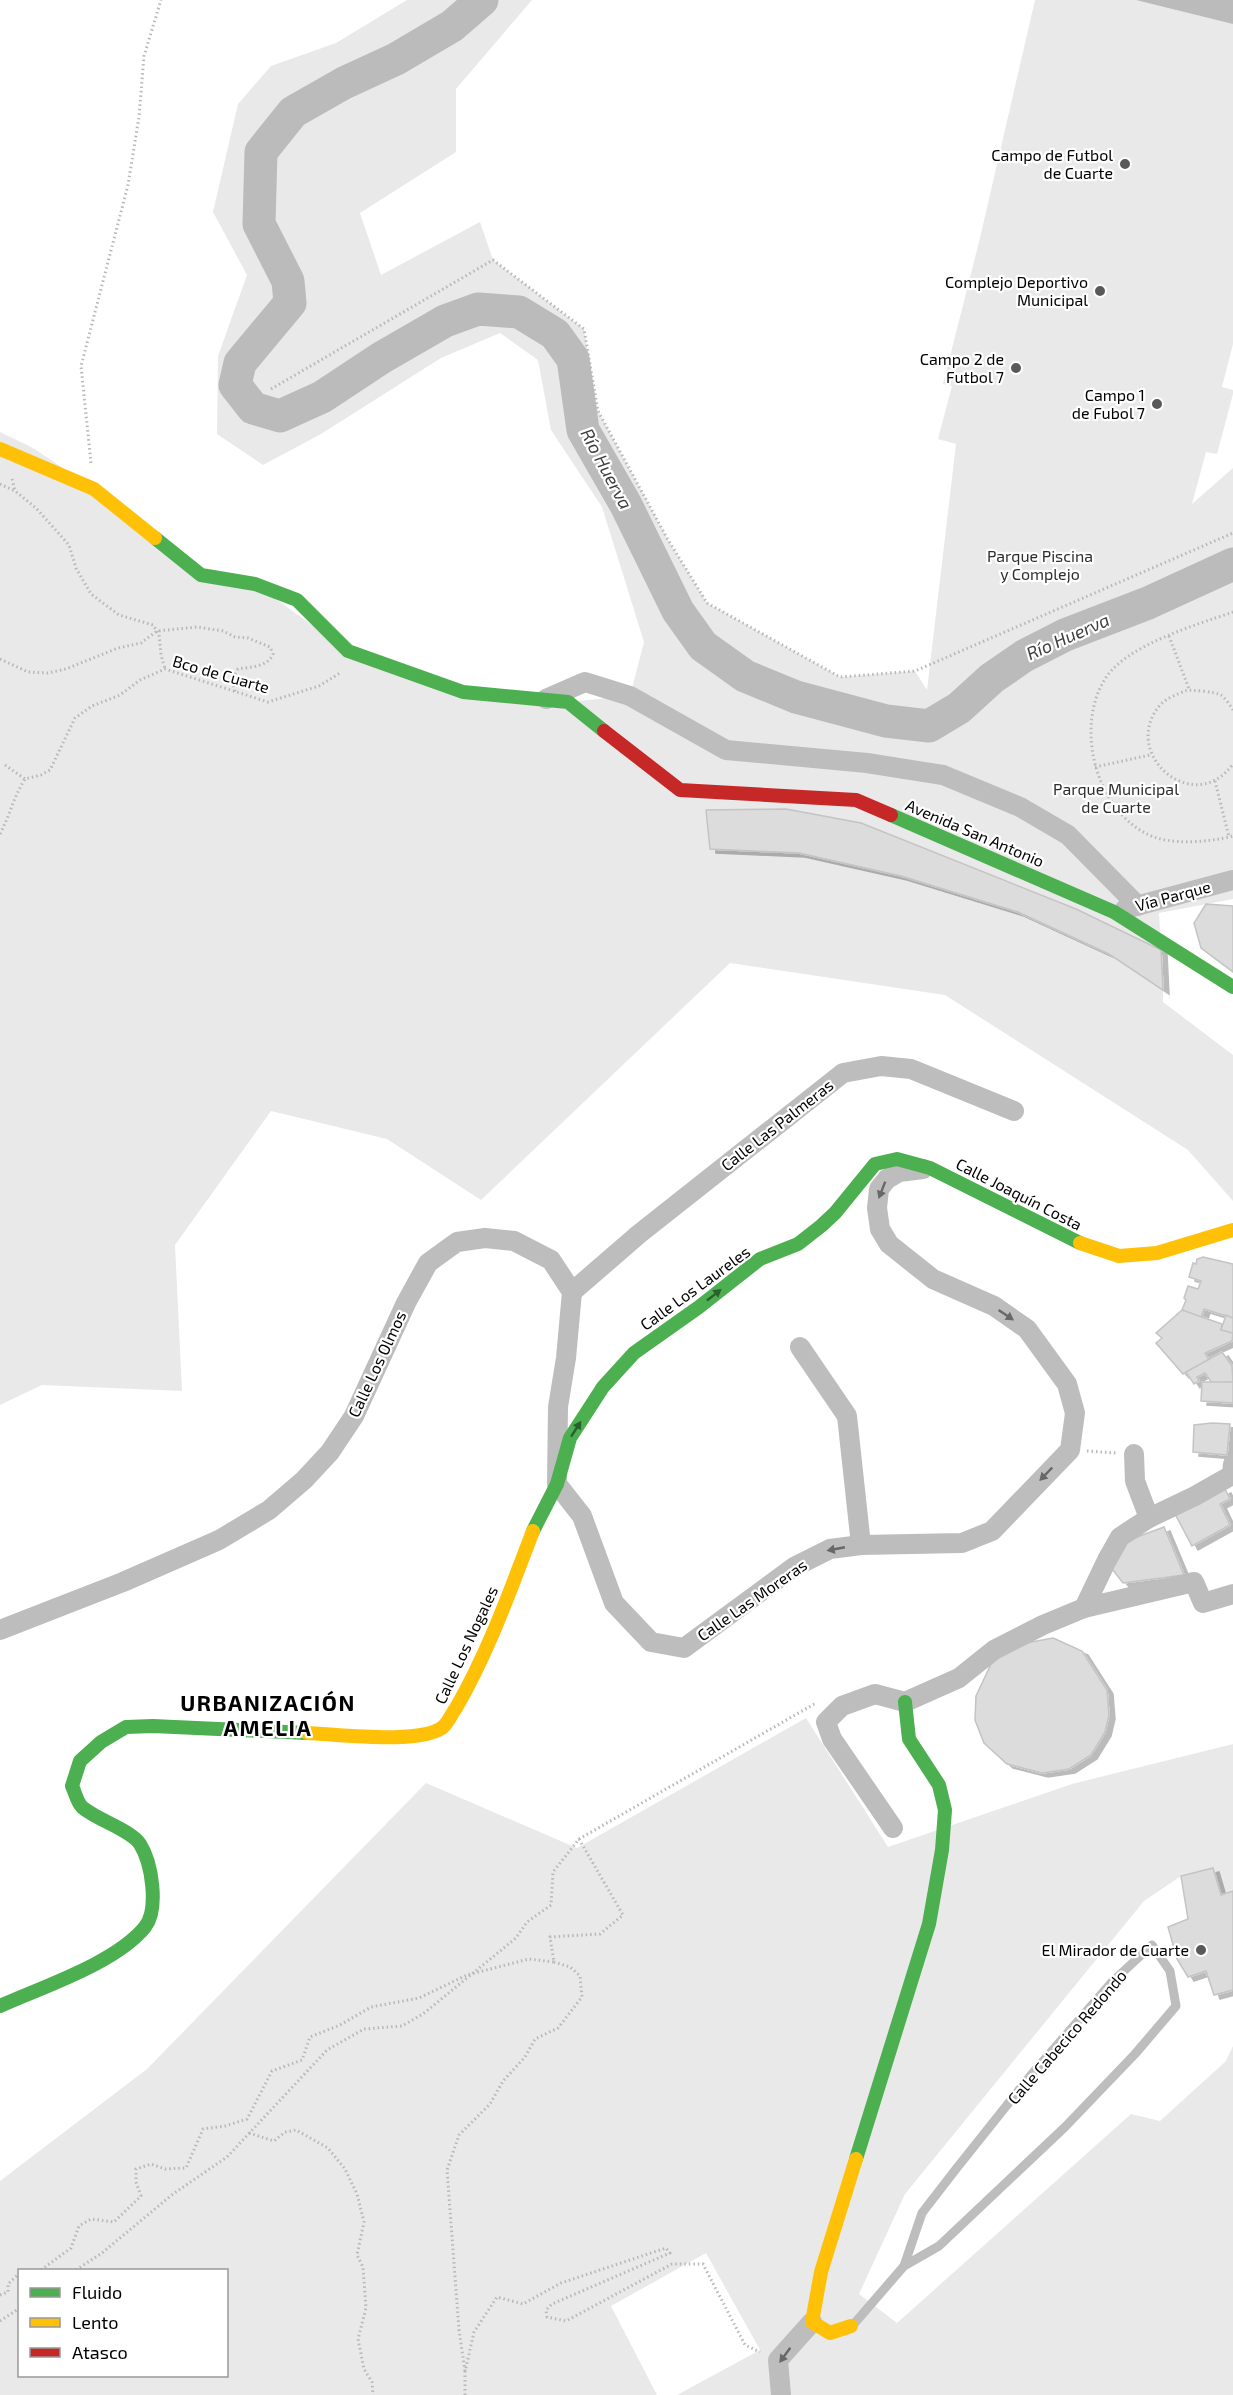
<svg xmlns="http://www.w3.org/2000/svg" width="1233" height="2395" font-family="'Exo 2',sans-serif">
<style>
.green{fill:#e9e9e9;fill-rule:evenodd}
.water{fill:#bbb}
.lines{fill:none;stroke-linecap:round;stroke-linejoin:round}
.river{stroke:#bbb;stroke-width:33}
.building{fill:#dcdcdc;stroke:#c4c4c4;stroke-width:1.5;filter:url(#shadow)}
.path{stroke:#b8b8b8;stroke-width:3;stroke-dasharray:1.5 3;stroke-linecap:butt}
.lane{stroke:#bdbdbd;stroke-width:9}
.street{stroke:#bdbdbd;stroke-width:20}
.fast{stroke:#4caf50;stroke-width:14}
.slow{stroke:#ffc107;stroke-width:14}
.jam{stroke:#c62828;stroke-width:14}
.oneway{fill:#686868}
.oneway2{fill:#2a602c}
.poi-dot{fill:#595959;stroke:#fff;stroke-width:2}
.labels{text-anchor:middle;stroke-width:4.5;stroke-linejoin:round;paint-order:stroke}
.poi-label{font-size:16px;fill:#000;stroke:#fff;text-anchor:end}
.park-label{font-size:16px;fill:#2e2e2e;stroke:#fff}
.street-label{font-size:16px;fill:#000;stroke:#fff}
.water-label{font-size:18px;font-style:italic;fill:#3f3f3f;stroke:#fff}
.district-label{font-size:22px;font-weight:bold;letter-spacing:1.5px;fill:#000;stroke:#fff}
</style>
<defs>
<filter id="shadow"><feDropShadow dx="6" dy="4" stdDeviation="0" flood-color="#0004"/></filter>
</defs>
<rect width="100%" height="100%" fill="#fff"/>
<g class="green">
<path d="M407 0H532L456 89V152L360 213 381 275 480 222 493 260 584 329 598 411 667 538 707 603 840 677 915 671 927 690 956 444 938 439 952 386 943 384 980 238 1035 0H1233V344L1222 387 1233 390V394L1217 454 1206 452 1192 504 1233 468V899L1159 913 1161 950 1076 909 861 823 786 809 706 810 711 849 799 853 901 876 1018 912 1109 954 1163 990V1002L1233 1055V1201L1188 1150 945 995 730 963 481 1200 387 1139 271 1111 175 1245 182 1391 42 1385 0 1405V432L33 448 94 489 201 575 255 584 348 651 463 692 568 702 630 696 644 642 602 507 551 430 538 360 500 333 441 358 321 434 263 465 217 434 218 356 247 275 213 212 238 104 271 66 336 43Z"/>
<path d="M806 1718 888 1847 1072 1784 1233 1744V1891L1221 1895 1213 1868 1181 1876 1144 1901 905 2194 859 2294 897 2323 1131 2114 1160 2121 1226 2061 1233 2046V2395H677L760 2350 706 2253 611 2306 657 2395H0V2181L147 2069 426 1783 577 1848ZM20 2270H226V2376H20Z"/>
</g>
<path class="water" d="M1136 0H1233V24Z"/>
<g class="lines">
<path class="river" d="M482 0 452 26 396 59 344 83 293 112 261 152 259 224 288 281 290 303 240 363 235 385 253 408 280 416 322 397 381 358 445 321 478 309 519 312 555 334 573 359 583 430 626 505 678 611 703 646 745 676 796 697 886 721 929 726 959 708 992 678 1024 656 1065 635 1148 603 1233 564"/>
</g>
<g class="building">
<path d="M786 809 861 823 1076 909 1161 950 1163 990 1109 954 1018 912 901 876 799 853 710 849 706 810Z"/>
<path d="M1206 904 1233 906V972L1201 948 1194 923Z"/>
<path d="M1203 1257 1233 1264V1318L1204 1309 1201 1318 1182 1310 1186 1300 1184 1298 1188 1286 1198 1289 1201 1281 1189 1277 1193 1263 1196 1264 1197 1259Z"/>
<path d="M1182 1310 1222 1324 1221 1330 1233 1333 1232 1341 1205 1353 1209 1360 1183 1374 1156 1343 1162 1338 1156 1333Z"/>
<path d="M1226 1315 1233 1318V1333L1221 1330Z"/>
<path d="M1222 1352 1232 1366 1233 1382 1212 1383 1205 1373 1197 1377 1199 1381 1194 1384 1186 1372Z"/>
<path d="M1202 1382H1233V1403L1201 1401Z"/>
<path d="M1212 1423 1230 1424 1227 1455 1193 1452 1194 1425Z"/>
<path d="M1225 1489 1230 1499 1220 1504 1230 1525 1192 1546 1174 1512Z"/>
<path d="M1164 1527 1184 1575 1123 1583 1112 1569 1123 1545 1137 1537Z"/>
<path d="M1053 1638 1082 1651 1107 1690 1109 1715 1105 1732 1091 1755 1069 1769 1042 1773 1007 1764 984 1743 975 1720 976 1696 992 1662 1015 1645Z"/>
<path d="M1213 1868 1221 1895 1233 1891V1990L1214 1995 1206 1971 1188 1977 1177 1959 1168 1927 1188 1919 1181 1876Z"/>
</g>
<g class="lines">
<g class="path">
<path d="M271 389 493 260 584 329 598 411 667 538 707 603 840 677 915 671 1233 533"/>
<path d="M91 463 81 366 128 185 139 117 144 56 161 0"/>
<path d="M12 479 15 491"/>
<path d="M0 484 15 491 36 508 69 545 76 568 91 594 119 615 153 625 159 634 161 655 165 669"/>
<path d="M1233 612C1196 625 1126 645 1105 679 1075 727 1095 808 1147 834 1170 846 1209 842 1233 836"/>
<path d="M1169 636 1189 689"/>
<path d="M0 659 28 672 48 673 66 669 118 648 141 643 157 631 197 627 223 631 235 637 248 638 270 647 273 654C268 667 250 667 238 669 232 678 232 684 236 693"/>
<path d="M1233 710C1230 705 1225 698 1221 695 1216 692 1190 689 1185 691 1178 694 1167 698 1161 704 1118 752 1193 819 1233 764"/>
<path d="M5 765 25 779"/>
<path d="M1095 767 1150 755"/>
<path d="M1215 781 1229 837"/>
<path d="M0 834C10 815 13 798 25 779L41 775 50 770 75 718 92 706 120 695 140 680 165 669 268 702 319 686 340 673"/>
<path d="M1087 1451 1116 1453"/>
<path d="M249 2133 274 2141 285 2132 296 2130 328 2148 345 2169 357 2194 364 2222 357 2255 363 2267 366 2308 358 2339 364 2369 372 2382 373 2395"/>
<path d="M41 2270 71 2248 79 2226 91 2219 114 2222 141 2196 136 2182V2169L151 2164 165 2169 186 2168 203 2129 225 2126 247 2119 272 2071 302 2060 310 2037 340 2025 371 2007 419 1998 467 1975 529 1959 554 1962 550 1937 600 1934 623 1915 579 1839"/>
<path d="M76 2270 102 2253 173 2194 227 2157 327 2050 364 2029 402 2026 423 2014 516 1938 527 1922 551 1905 553 1872 579 1839 816 1703"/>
<path d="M0 2295 8 2292V2284L20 2273"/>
<path d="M0 2321 20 2308"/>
<path d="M465 2371 459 2330 447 2170 459 2135 490 2104 503 2081 525 2057 535 2039 558 2028 582 1997 580 1976 570 1967 554 1962"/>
<path d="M465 2395V2372L474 2332 497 2297 523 2304 561 2283 666 2248 670 2253 552 2304 546 2310 547 2317 566 2321 672 2264H703L745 2345 760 2352"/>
</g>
<path class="lane" d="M853 2325 904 2266 939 2246 1065 2127 1135 2054 1176 2006 1170 1971 1152 1945 1112 1982 1031 2075 956 2169 922 2213 904 2266"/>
<g class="street">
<path d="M546 699 585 682 630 696 726 750 867 763 943 775 1020 807 1068 835 1138 906"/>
<path d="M1125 909 1233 880"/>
<path d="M572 1292 639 1234 843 1073 881 1066 911 1069 1014 1111"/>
<path d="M800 1347 847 1416 861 1545"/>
<path d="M1134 1454 1135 1481 1149 1518"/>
<path d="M1084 1608 1107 1560 1120 1537 1149 1518 1195 1496 1232 1475 1233 1464"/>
<path d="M0 1630 123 1582 219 1540 269 1510 304 1480 330 1452 354 1416 406 1303 428 1263 457 1242 485 1238 514 1241 551 1260 572 1292 566 1358 558 1407 557 1484 582 1516 614 1603 651 1642 684 1648 794 1567 830 1549 861 1545 962 1543 992 1531 1070 1450 1075 1413 1067 1384 1027 1329 994 1306 933 1279 889 1244 880 1229 877 1208 879 1189 887 1179 899 1172 923 1169"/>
<path d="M893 1828 832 1739 826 1722 842 1706 875 1694 905 1702 959 1678 994 1650 1043 1625 1084 1608 1194 1582 1203 1603 1233 1594"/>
<path d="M781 2395 778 2360 812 2322"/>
</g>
<g class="fast">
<path d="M155 538 201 575 255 584 297 600 348 651 463 692 568 702 604 731"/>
<path d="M891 815 1114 912 1233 987"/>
<path d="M533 1531 557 1484 570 1438 603 1387 634 1353 699 1307 760 1259 798 1244 821 1226 835 1213 875 1164 897 1159 930 1168 1080 1243"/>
<path d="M0 2006C42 1987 116 1963 145 1927 159 1909 152 1863 140 1844 131 1830 95 1819 82 1807 77 1802 75 1792 72 1786L80 1761 101 1742 126 1727 153 1726 307 1733"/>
<path d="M856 2159 929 1924 942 1850 945 1810 939 1785 909 1739 905 1702"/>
</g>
<g class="slow">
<path d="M0 449 94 489 155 538"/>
<path d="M1080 1243 1119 1256 1157 1253 1233 1230"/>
<path d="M307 1733C337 1734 421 1745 443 1727 448 1723 452 1713 456 1708 488 1653 510 1591 533 1531"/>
<path d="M851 2326 830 2333 812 2322 821 2272 856 2159"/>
</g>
<path class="jam" d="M604 731 680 790 856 800 891 815"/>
</g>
<defs><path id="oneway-solid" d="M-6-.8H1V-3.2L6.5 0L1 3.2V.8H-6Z" transform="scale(1.5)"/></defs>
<g class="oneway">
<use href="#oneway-solid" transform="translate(882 1190) rotate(111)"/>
<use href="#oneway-solid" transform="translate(1006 1315) rotate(34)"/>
<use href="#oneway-solid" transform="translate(1046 1474) rotate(134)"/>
<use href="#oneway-solid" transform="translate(836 1549) rotate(169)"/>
<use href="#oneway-solid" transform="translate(785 2355) rotate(126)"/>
</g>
<g class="oneway2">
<use href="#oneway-solid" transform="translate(714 1295) rotate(-38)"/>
<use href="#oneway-solid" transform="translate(576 1429) rotate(-57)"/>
</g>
<g class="poi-dot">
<circle cx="1125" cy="164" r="6"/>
<circle cx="1100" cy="291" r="6"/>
<circle cx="1016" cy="368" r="6"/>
<circle cx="1157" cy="404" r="6"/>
<circle cx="1201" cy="1950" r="6"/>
</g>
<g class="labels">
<g class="poi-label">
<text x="1113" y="161">Campo de Futbol<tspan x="1113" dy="18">de Cuarte</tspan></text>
<text x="1088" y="288">Complejo Deportivo<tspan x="1088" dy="18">Municipal</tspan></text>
<text x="1004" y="365">Campo 2 de<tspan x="1004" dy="18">Futbol 7</tspan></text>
<text x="1145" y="401">Campo 1<tspan x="1145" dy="18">de Fubol 7</tspan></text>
<text x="1189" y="1956">El Mirador de Cuarte</text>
</g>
<g class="park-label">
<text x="1040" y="562">Parque Piscina<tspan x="1040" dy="18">y Complejo</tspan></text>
<text x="1116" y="795">Parque Municipal<tspan x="1116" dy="18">de Cuarte</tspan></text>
</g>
<g class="street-label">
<text transform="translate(221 674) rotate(16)" y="6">Bco de Cuarte</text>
<text transform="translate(975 833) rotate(23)" y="6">Avenida San Antonio</text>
<text transform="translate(1173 896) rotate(-15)" y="6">Vía Parque</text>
<text transform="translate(777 1125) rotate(-38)" y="6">Calle Las Palmeras</text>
<text transform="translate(1019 1194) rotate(27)" y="6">Calle Joaquín Costa</text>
<text transform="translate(695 1288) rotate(-36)" y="6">Calle Los Laureles</text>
<text transform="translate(377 1364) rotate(-65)" y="6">Calle Los Olmos</text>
<text transform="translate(752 1600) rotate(-35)" y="6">Calle Las Moreras</text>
<text transform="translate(466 1645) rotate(-65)" y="6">Calle Los Nogales</text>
<text transform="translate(1067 2037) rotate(-49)" y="6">Calle Cabecico Redondo</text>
</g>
<g class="water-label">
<text transform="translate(606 469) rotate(62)" y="6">Río Huerva</text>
<text transform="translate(1068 637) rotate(-24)" y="6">Río Huerva</text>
</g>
<g class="district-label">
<text x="268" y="1711">URBANIZACIÓN<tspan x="268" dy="25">AMELIA</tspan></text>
</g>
</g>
<rect x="18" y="2269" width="210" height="108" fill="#ffffff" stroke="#999999" stroke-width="1.5"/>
<rect x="30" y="2288" width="30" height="9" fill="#4caf50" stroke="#999999" stroke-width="1.5"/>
<text x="72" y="2299" font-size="18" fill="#000000">Fluido</text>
<rect x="30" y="2318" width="30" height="9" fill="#ffc107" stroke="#999999" stroke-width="1.5"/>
<text x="72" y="2329" font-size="18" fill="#000000">Lento</text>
<rect x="30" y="2348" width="30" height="9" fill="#c62828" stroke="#999999" stroke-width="1.5"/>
<text x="72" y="2359" font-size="18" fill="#000000">Atasco</text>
</svg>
